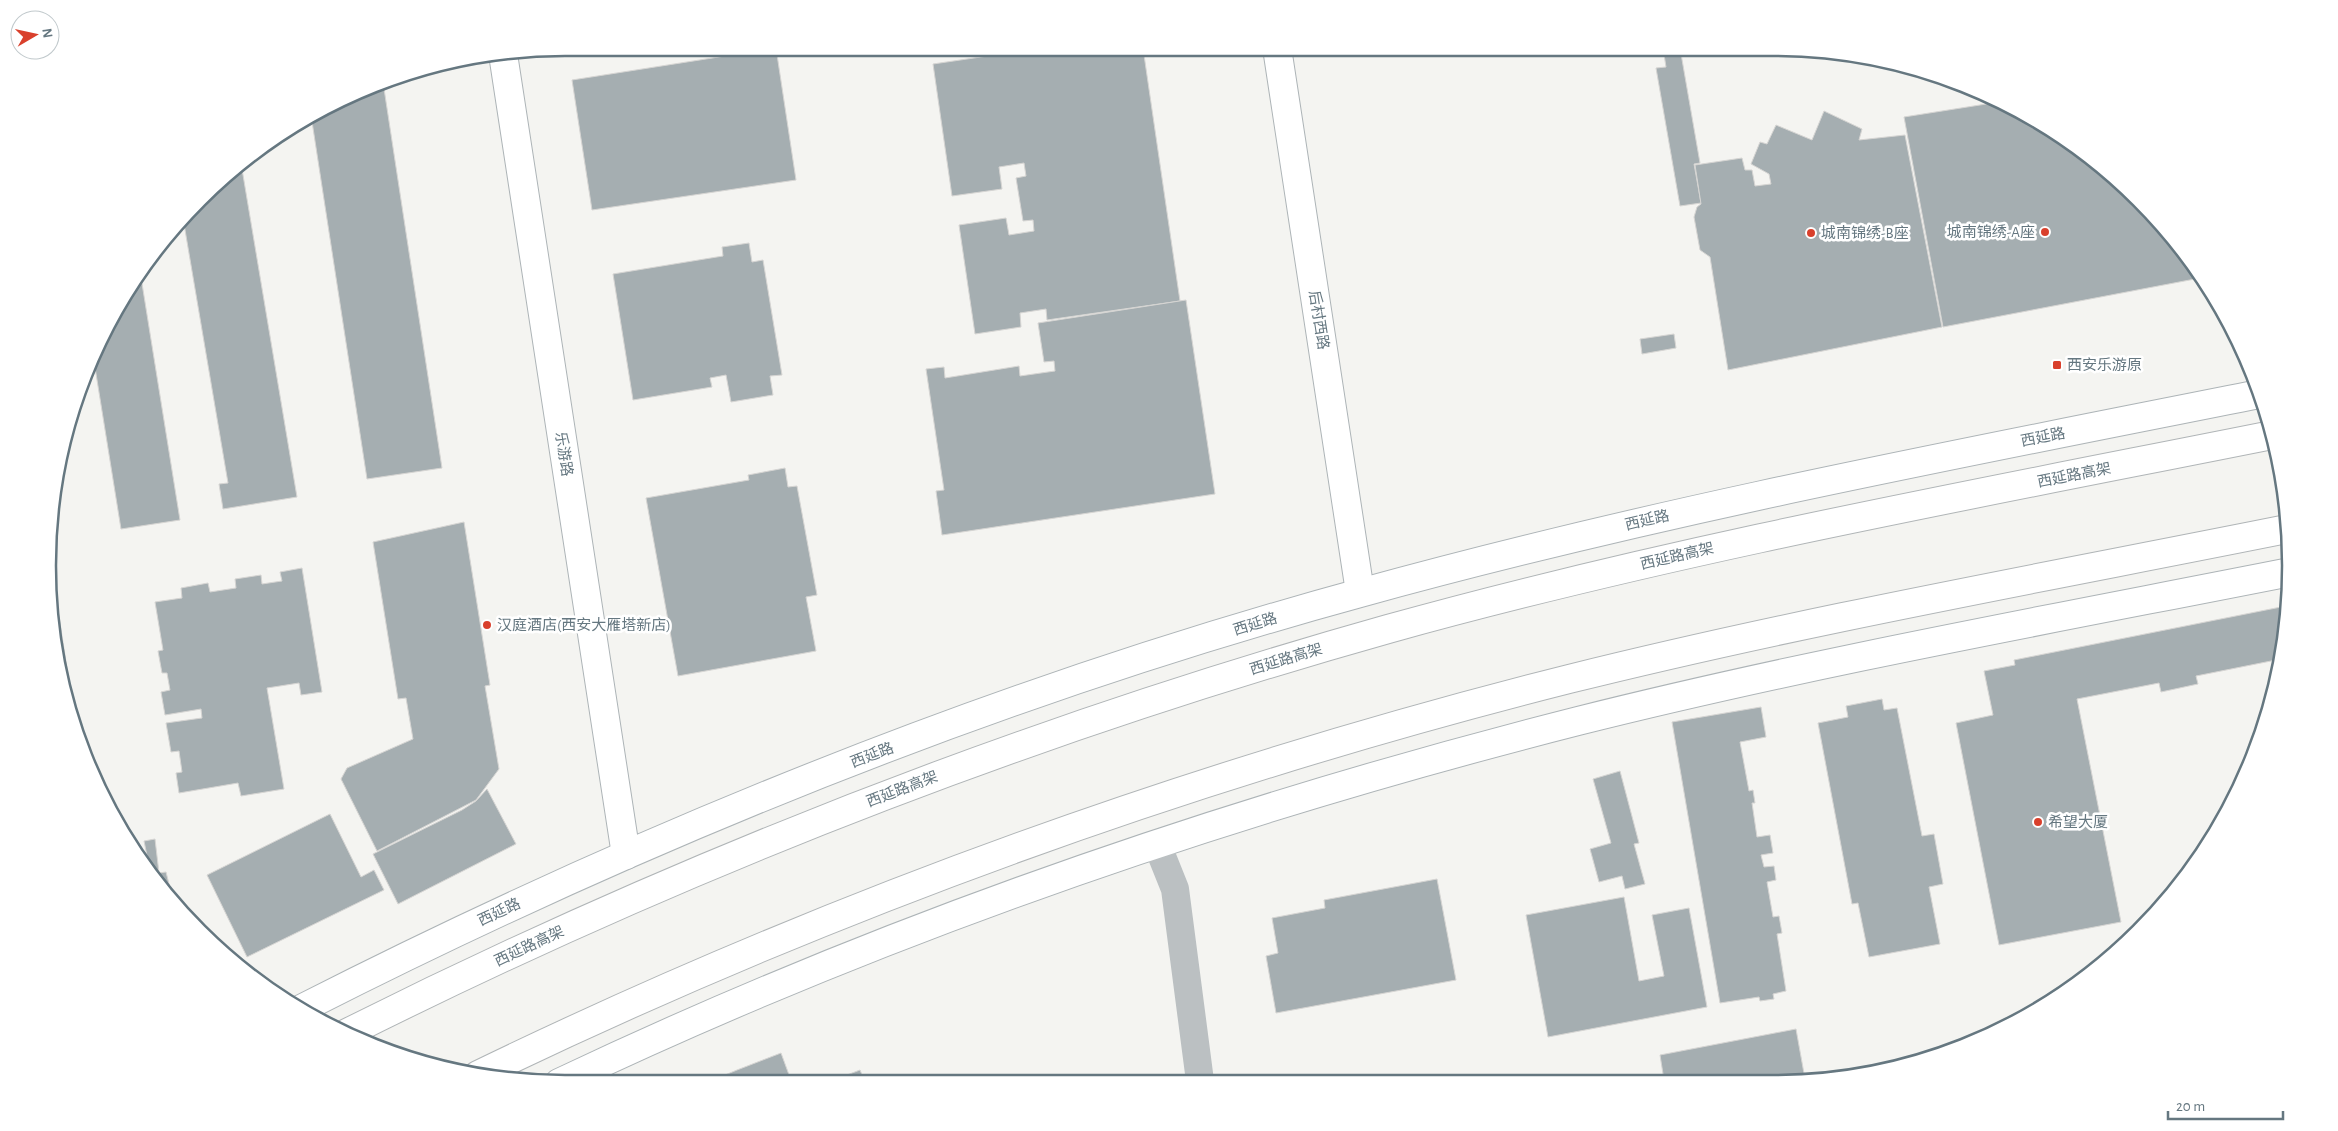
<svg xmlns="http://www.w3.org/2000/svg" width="2338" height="1131" font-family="'Alegreya Sans','Noto Sans SC',sans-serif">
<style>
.building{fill:#a5aeb1;stroke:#d6d5d3}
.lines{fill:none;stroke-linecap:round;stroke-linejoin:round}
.secondary-casing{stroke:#adb4b7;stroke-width:30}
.highway-casing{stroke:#b0b5b7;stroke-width:30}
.street{stroke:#bbc0c2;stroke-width:28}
.secondary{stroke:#fff;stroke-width:28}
.highway{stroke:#fff;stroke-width:28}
.poi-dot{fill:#d9402c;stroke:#fff;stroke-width:2}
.labels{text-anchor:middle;stroke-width:5;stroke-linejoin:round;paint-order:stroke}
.poi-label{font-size:15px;fill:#657780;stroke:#fff;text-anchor:start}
.street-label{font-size:15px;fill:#657780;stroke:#fff}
.rim{fill:none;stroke:#657780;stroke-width:2.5}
</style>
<rect width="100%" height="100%" fill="#f4f4f1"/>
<g class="building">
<path d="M776 48 796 180 592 210 572 80Z"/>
<path d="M1042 48H1143L1180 301 1047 320 1046 309 1020 313 1021 327 975 334 959 225 1006 218 1009 235 1034 231 1033 220 1023 221 1016 178 1026 176 1024 163 999 167 1002 189 952 196 933 64Z"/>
<path d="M1663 48H1680L1700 163 1694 164 1701 203 1680 206 1656 68 1666 67Z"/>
<path d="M383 82 442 468 367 479 311 115Z"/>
<path d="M1999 102 2061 135 2139 199 2192 264 2195 279 1943 327 1904 117Z"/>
<path d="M1824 111 1862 129 1859 140 1905 135 1942 327 1728 370 1710 257 1700 250 1694 217 1697 207 1701 204 1695 165 1742 158 1745 170H1752L1755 186 1771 184 1769 174 1751 164 1760 142 1767 144 1776 125 1812 140Z"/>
<path d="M241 163 297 497 223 509 219 484 228 483 183 218Z"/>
<path d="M749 243 752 262 763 260 782 375 770 376 773 395 731 402 726 375 710 378 712 387 633 400 613 274 723 256 722 247Z"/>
<path d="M140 271 180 520 121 529 93 355Z"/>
<path d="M1186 300 1215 494 942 535 936 491 944 490 926 369 944 367 945 378 1019 366 1020 376 1055 371 1054 361 1044 362 1038 323Z"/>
<path d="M1674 334 1676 348 1642 354 1640 339Z"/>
<path d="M785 468 788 487 797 486 817 595 806 597 816 651 678 676 646 498 749 480 748 475Z"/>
<path d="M464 522 490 685 485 686 499 769 476 800 377 851 341 779 347 768 413 739 406 698 398 699 373 542Z"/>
<path d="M302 568 322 692 301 695 299 683 267 688 284 789 241 796 238 783 179 793 176 773 182 772 179 751 171 752 166 723 202 718 201 709 165 715 161 692 170 690 167 673H162L158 651 163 650 155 602 182 598 181 588 208 583 210 592 236 588 235 579 261 575 262 584 282 581 280 572Z"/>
<path d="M52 571 78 740 52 633 48 572Z"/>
<path d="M2286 606 2281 659 2196 676 2198 684 2161 692 2159 683 2077 699 2121 922 1999 945 1956 723 1993 715 1984 671 2015 665 2014 660Z"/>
<path d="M1882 699 1884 710 1897 708 1922 836 1934 834 1943 884 1929 887 1940 944 1869 957 1858 903 1852 904 1818 723 1848 717 1846 706Z"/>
<path d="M1761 707 1766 737 1740 742 1749 791 1753 790 1755 803H1752L1757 837 1770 835 1773 853 1761 855 1764 867 1774 866 1776 880 1767 882 1773 917 1779 916 1782 933 1777 934 1786 991 1773 994 1774 999 1760 1001 1759 997 1720 1003 1672 722Z"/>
<path d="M1620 771 1639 843 1634 844 1645 884 1625 889 1622 876 1599 882 1590 849 1611 843 1593 779Z"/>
<path d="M487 789 516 844 398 904 373 854 462 810 476 801Z"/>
<path d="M330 814 361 877 374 870 384 890 247 957 207 875Z"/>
<path d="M155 839 159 873 166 872 170 888 169 894 174 903 151 875 144 841Z"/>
<path d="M1437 879 1456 980 1276 1013 1266 956 1278 953 1272 918 1325 908 1324 900Z"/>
<path d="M1624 897 1639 981 1664 976 1652 915 1689 908 1707 1007 1548 1037 1526 915Z"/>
<path d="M1796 1029 1805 1079 1664 1080 1660 1055Z"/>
<path d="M781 1053 792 1083H706L737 1070Z"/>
<path d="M860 1070 865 1082 826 1083Z"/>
</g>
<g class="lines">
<defs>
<g id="secondary">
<path d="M1277 48 1360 592"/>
<path d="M503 54 626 855"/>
<path d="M301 1009C639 837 994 693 1360 593 1656 511 1958 454 2259 394"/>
<path d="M559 1083C885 928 1228 810 1578 721 1813 662 2052 619 2290 572"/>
</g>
<g id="highway">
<path d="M347 1033C680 866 1029 730 1388 629 1679 548 1976 494 2272 435"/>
<path d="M478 1075C827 906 1193 774 1569 679 1806 620 2047 577 2287 529"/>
</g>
</defs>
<use href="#secondary" class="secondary-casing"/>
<use href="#highway" class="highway-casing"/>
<path class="street" d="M1157 844 1175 889 1200 1081"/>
<use href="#secondary" class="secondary"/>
<use href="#highway" class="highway"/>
</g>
<g class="poi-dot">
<circle cx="2045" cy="232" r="5"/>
<circle cx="1811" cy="233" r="5"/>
<rect x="2052" y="360" width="10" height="10" rx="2.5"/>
<circle cx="487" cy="625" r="5"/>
<circle cx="2038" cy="822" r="5"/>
</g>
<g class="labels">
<g class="poi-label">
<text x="2035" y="237" text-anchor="end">城南锦绣-A座</text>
<text x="1821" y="238">城南锦绣-B座</text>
<text x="2067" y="370">西安乐游原</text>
<text x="497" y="630">汉庭酒店(西安大雁塔新店)</text>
<text x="2048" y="827">希望大厦</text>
</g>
<g class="street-label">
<text transform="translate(1319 320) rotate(81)" y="5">后村西路</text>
<text transform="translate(2043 437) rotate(-11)" y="5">西延路</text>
<text transform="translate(564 454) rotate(81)" y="5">乐游路</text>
<text transform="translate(2074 475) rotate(-11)" y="5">西延路高架</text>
<text transform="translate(1647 520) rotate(-13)" y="5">西延路</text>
<text transform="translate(1677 556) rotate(-13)" y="5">西延路高架</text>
<text transform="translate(1255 624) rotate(-17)" y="5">西延路</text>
<text transform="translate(1286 659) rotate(-17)" y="5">西延路高架</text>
<text transform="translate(872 755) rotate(-21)" y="5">西延路</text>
<text transform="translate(902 789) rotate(-21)" y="5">西延路高架</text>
<text transform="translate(499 912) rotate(-25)" y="5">西延路</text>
<text transform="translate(529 946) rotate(-25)" y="5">西延路高架</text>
</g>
</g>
<path d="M0 0H2338V1131H0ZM565 56H1773A509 509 0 0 1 2282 565V566A509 509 0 0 1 1773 1075H565A509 509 0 0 1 56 566V565A509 509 0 0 1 565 56Z" fill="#fff" fill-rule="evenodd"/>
<path class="rim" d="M565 56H1773A509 509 0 0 1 2282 565V566A509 509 0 0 1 1773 1075H565A509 509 0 0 1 56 566V565A509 509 0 0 1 565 56Z"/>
<g transform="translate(35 35) rotate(81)"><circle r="24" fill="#ffffff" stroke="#c1c9cc"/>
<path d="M0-4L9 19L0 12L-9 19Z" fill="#d9402c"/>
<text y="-8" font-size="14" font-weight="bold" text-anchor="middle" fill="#657780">N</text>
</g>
<path d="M2168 1111v8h115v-8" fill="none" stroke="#657780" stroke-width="2.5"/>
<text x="2176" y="1111" font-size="15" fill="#657780" stroke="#ffffff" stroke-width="4" paint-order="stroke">20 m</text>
</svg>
